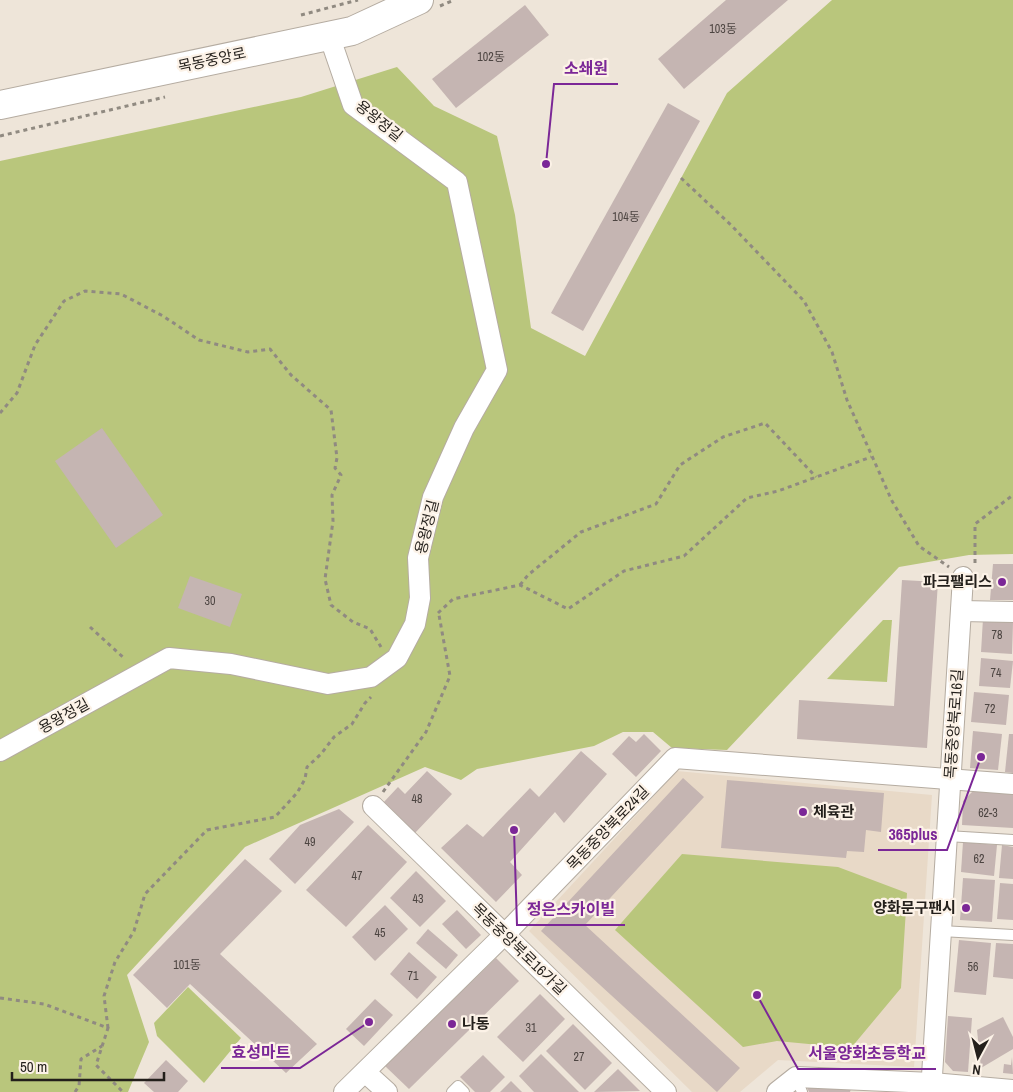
<svg xmlns="http://www.w3.org/2000/svg" width="1013" height="1092" font-family="'Archivo Narrow','Noto Sans KR',sans-serif">
<style>
.built{fill:#e8d9c7}
.green{fill:#b9c67c}
.building{fill:#c5b5b2}
.lines{fill:none;stroke-linecap:round;stroke-linejoin:round}
.service-casing{stroke:#b5aca1;stroke-width:12}
.minor-casing{stroke:#b5aca1;stroke-width:22}
.secondary-casing{stroke:#b5aca1;stroke-width:30}
.path{stroke:#908a81;stroke-width:3;stroke-dasharray:4 4;stroke-linecap:butt}
.service{stroke:#fff;stroke-width:10}
.minor{stroke:#fff;stroke-width:20}
.secondary{stroke:#fff;stroke-width:28}
.poi-dot{fill:#7b2797;stroke:#fcf2e7;stroke-width:2}
.labels{text-anchor:middle;stroke-width:4.5;stroke-linejoin:round;paint-order:stroke}
.number-label{font-size:12px;fill:#4c4441}
.street-label{font-size:15px;fill:#231f1b;stroke:#fcf2e7}
.poi-label{font-size:15px;font-weight:bold;fill:#231f1b;stroke:#fcf2e7;text-anchor:end}
.leader{fill:none;stroke:#7b2797;stroke-width:2}
.callout-dot{fill:#7b2797;stroke:#fcf2e7;stroke-width:2}
.callout-label{font-size:16px;text-anchor:middle;font-weight:bold;fill:#7b2797;stroke:#fcf2e7;stroke-width:4.5;stroke-linejoin:round;paint-order:stroke}
</style>
<rect width="100%" height="100%" fill="#eee5d9"/>
<path class="built" d="M677 771 932 795 914 1067 778 1060 740 1092H692L529 931Z"/>
<g class="green">
<path d="M832 0H1013V554L969 555 899 567 727 750 672 748 653 732H623L594 746 477 769 461 780 425 767 245 847 127 975 149 1042 128 1092H0V161L301 97 397 67 434 106 497 136 515 215 531 328 585 356 727 93Z"/>
<path d="M883 620H892L887 682 827 679Z"/>
<path d="M682 854 838 867 907 893 901 988 851 1048 777 1041 743 1047 615 930Z"/>
<path d="M188 987 241 1038 204 1083 157 1036 154 1023Z"/>
</g>
<g class="building">
<path d="M726 0H788L684 89 658 59Z"/>
<path d="M525 5 549 35 456 108 432 79Z"/>
<path d="M668 103 700 121 583 331 551 313Z"/>
<path d="M102 428 163 515 116 548 55 461Z"/>
<path d="M993 564H1013V600H990Z"/>
<path d="M190 576 242 594 230 627 178 608Z"/>
<path d="M902 580 938 582 927 748 797 739 799 700 894 706Z"/>
<path d="M983 619 1013 622 1012 654 981 652Z"/>
<path d="M981 658 1013 661 1010 688 979 686Z"/>
<path d="M974 692 1009 695 1006 725 971 722Z"/>
<path d="M973 731 1002 734 998 770 970 768Z"/>
<path d="M644 734 661 751 636 777 612 754 629 736 636 742Z"/>
<path d="M1009 734H1013V773L1005 772Z"/>
<path d="M581 751 607 774 564 823 555 812 510 862 522 875 496 902 441 848 467 824 483 837 530 788 539 797Z"/>
<path d="M427 771 452 794 415 833 383 803 398 787 405 794Z"/>
<path d="M683 778 704 797 585 925 740 1068 717 1092 541 931Z"/>
<path d="M727 780 884 793 881 832 866 830 864 852 847 851 846 858 721 848Z"/>
<path d="M976 788 1013 791V828L962 825 963 801Z"/>
<path d="M339 809 354 822 295 884 269 859 300 825Z"/>
<path d="M368 825 407 862 346 927 306 890Z"/>
<path d="M963 842 997 845 994 876 961 872Z"/>
<path d="M1002 845 1013 847V879L999 878Z"/>
<path d="M245 859 282 891 220 954 317 1044 286 1073 190 984 167 1008 133 975Z"/>
<path d="M416 871 446 901 420 927 390 898Z"/>
<path d="M963 878 995 880 992 922 960 920Z"/>
<path d="M1000 883 1013 884V920L997 919Z"/>
<path d="M385 905 408 929 375 961 352 937Z"/>
<path d="M457 910 481 935 466 949 442 924Z"/>
<path d="M428 929 458 955 446 969 416 943Z"/>
<path d="M959 940 991 943 986 995 954 992Z"/>
<path d="M996 943 1013 944V979L993 977Z"/>
<path d="M409 952 437 977 417 999 390 974Z"/>
<path d="M496 958 519 981 409 1089 385 1066Z"/>
<path d="M540 994 565 1019 523 1062 497 1037Z"/>
<path d="M375 999 393 1015 364 1046 346 1029Z"/>
<path d="M948 1016 972 1018 968 1072 953 1071 945 1062Z"/>
<path d="M1003 1017 1013 1037V1049L981 1068 977 1030Z"/>
<path d="M573 1024 612 1063 585 1090 546 1051Z"/>
<path d="M541 1054 579 1092H534L519 1076Z"/>
<path d="M483 1055 505 1077 490 1092H475L460 1077Z"/>
<path d="M1012 1057 1013 1074 1003 1073 1004 1064 1011 1065Z"/>
<path d="M166 1060 188 1081 178 1092H154L144 1083Z"/>
<path d="M618 1069 640 1091 594 1092Z"/>
<path d="M511 1081 522 1092H500Z"/>
<path d="M806 1085 851 1089 850 1092H809Z"/>
</g>
<g class="lines">
<defs>
<g id="service">
<path d="M947 836 1013 840"/>
<path d="M941 931 1013 935"/>
<path d="M796 1077 802 1092"/>
<path d="M452 1092 458 1086 464 1092"/>
</g>
<g id="minor">
<path d="M961 611 1013 612"/>
<path d="M0 751 169 658 231 664 328 684 371 677 397 658 415 624 420 598 418 558 433 497 464 428 497 370 457 182 353 105 329 35"/>
<path d="M373 806 666 1092"/>
<path d="M365 1072 387 1092"/>
<path d="M344 1092 504 935 675 758 1013 784"/>
<path d="M777 1092 796 1077 932 1083 1013 1090"/>
<path d="M931 1092 963 577"/>
</g>
<path id="secondary" d="M0 105 352 31 419 0"/>
</defs>
<use href="#service" class="service-casing"/>
<use href="#minor" class="minor-casing"/>
<use href="#secondary" class="secondary-casing"/>
<g class="path">
<path d="M440 6 454 0"/>
<path d="M301 15 358 0"/>
<path d="M0 136 165 97"/>
<path d="M681 178 731 225 804 301 832 352 847 400 892 501 919 546 949 567"/>
<path d="M0 413 17 393 35 345 64 301 85 291 121 294 163 316 199 340 248 352 270 349 291 375 331 410 337 458 335 468 341 475 332 495 333 521 325 579 331 605 353 622 370 629 381 647"/>
<path d="M975 563V524L1013 495"/>
<path d="M520 585 528 575 581 532 656 504 680 465 723 437 765 423 816 477"/>
<path d="M438 613 453 599 520 585 568 609 624 571 684 556 747 498 778 491 871 457"/>
<path d="M90 627 125 659"/>
<path d="M383 792 426 732 450 676 439 615"/>
<path d="M0 998 44 1004 108 1028 96 1065 123 1092"/>
<path d="M108 1028 104 996 115 962 134 931 145 894 207 830 275 817 297 793 305 779 307 767 321 754 334 737 352 724 365 703 371 697"/>
<path d="M75 1092 79 1086 81 1059 102 1046"/>
</g>
<use href="#service" class="service"/>
<use href="#minor" class="minor"/>
<use href="#secondary" class="secondary"/>
</g>
<g class="poi-dot">
<circle cx="1002" cy="582" r="5"/>
<circle cx="803" cy="812" r="5"/>
<circle cx="966" cy="908" r="5"/>
<circle cx="452" cy="1024" r="5"/>
</g>
<g class="labels">
<g class="number-label">
<text x="723" y="33">103동</text>
<text x="491" y="61">102동</text>
<text x="626" y="221">104동</text>
<text x="210" y="605">30</text>
<text x="997" y="639">78</text>
<text x="996" y="677">74</text>
<text x="990" y="713">72</text>
<text x="417" y="803">48</text>
<text x="988" y="817">62-3</text>
<text x="310" y="846">49</text>
<text x="979" y="863">62</text>
<text x="357" y="880">47</text>
<text x="418" y="903">43</text>
<text x="380" y="937">45</text>
<text x="187" y="969">101동</text>
<text x="973" y="971">56</text>
<text x="413" y="980">71</text>
<text x="531" y="1032">31</text>
<text x="579" y="1061">27</text>
</g>
<g class="street-label">
<text transform="translate(212 60) rotate(-12)" y="5">목동중앙로</text>
<text transform="translate(379 121) rotate(39)" y="5">용왕정길</text>
<text transform="translate(427 527) rotate(-76)" y="5">용왕정길</text>
<text transform="translate(64 716) rotate(-29)" y="5">용왕정길</text>
<text transform="translate(954 724) rotate(-86)" y="5">목동중앙북로16길</text>
<text transform="translate(608 828) rotate(-46)" y="5">목동중앙북로24길</text>
<text transform="translate(519 949) rotate(44)" y="5">목동중앙북로16가길</text>
</g>
<g class="poi-label">
<text x="992" y="587">파크팰리스</text>
<text x="813" y="817" text-anchor="start">체육관</text>
<text x="956" y="913">양화문구팬시</text>
<text x="462" y="1029" text-anchor="start">나동</text>
</g>
</g>
<path class="leader" d="M546 164L554 84H618M981 757L947 850H878M514 830L517 925H625M369 1022L300 1068H221M757 995L798 1069H936"/>
<g class="callout-dot">
<circle cx="546" cy="164" r="5"/>
<circle cx="981" cy="757" r="5"/>
<circle cx="514" cy="830" r="5"/>
<circle cx="369" cy="1022" r="5"/>
<circle cx="757" cy="995" r="5"/>
</g>
<g class="callout-label">
<text x="586" y="74">소쇄원</text>
<text x="913" y="840">365plus</text>
<text x="571" y="915">정은스카이빌</text>
<text x="261" y="1058">효성마트</text>
<text x="867" y="1059">서울양화초등학교</text>
</g>
<g transform="translate(978 1057) rotate(187)" stroke="#fcf2e7" stroke-width="4" paint-order="stroke">
<path d="M0-4L9 19L0 12L-9 19Z" fill="#231f1b"/>
<text y="-8" font-size="14" font-weight="bold" text-anchor="middle" fill="#231f1b">N</text>
</g>
<path d="M12 1072v8h152v-8" fill="none" stroke="#231f1b" stroke-width="2.5"/>
<text x="20" y="1072" font-size="15" fill="#231f1b" stroke="#fcf2e7" stroke-width="4" paint-order="stroke">50 m</text>
</svg>
